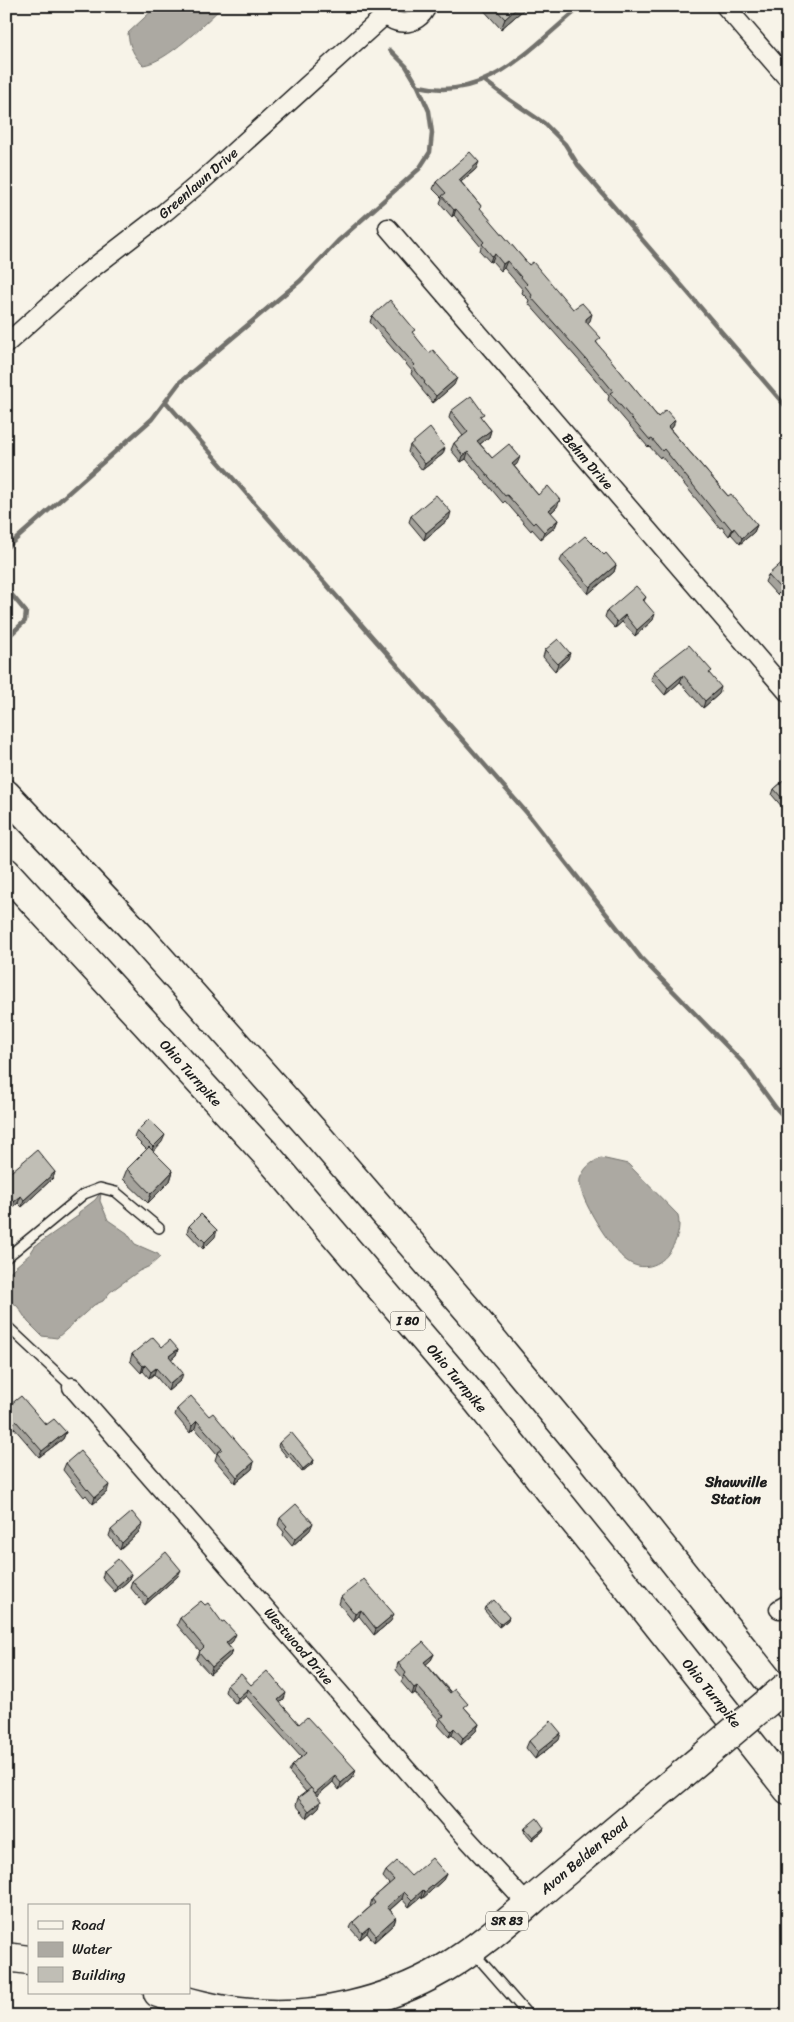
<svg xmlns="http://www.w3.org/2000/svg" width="794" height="2022" font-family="Sriracha,sans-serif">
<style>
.water{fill:#aca9a2;stroke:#72716c}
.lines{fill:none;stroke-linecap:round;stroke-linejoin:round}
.stream{stroke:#72716c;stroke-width:4.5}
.service-casing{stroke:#1c1c1c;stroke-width:12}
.minor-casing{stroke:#1c1c1c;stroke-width:21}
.primary-casing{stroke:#1c1c1c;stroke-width:31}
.motorway-casing{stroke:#1c1c1c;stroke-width:31}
.service{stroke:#f7f3e8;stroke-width:9}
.minor{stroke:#f7f3e8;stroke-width:18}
.primary{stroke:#f7f3e8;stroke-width:28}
.motorway{stroke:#f7f3e8;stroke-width:28}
.primary-bridge-casing{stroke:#1c1c1c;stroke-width:31;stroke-linecap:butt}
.primary-bridge{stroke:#f7f3e8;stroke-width:28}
.wall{fill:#a5a39c;stroke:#1c1c1c}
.shaded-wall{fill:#86857f;stroke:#1c1c1c}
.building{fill:#c0beb5;stroke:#1c1c1c}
.labels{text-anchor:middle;stroke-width:4;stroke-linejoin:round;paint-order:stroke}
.shield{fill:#f7f3e8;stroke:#5e5c59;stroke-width:1}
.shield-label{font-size:12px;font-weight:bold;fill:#1c1c1c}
.street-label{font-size:14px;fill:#1c1c1c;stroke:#f7f3e8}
.neighbourhood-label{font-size:15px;font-weight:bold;fill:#1c1c1c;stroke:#f7f3e8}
</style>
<rect width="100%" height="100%" fill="#f7f3e8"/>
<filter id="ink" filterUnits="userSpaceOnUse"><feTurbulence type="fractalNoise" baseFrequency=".02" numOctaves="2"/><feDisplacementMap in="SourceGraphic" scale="10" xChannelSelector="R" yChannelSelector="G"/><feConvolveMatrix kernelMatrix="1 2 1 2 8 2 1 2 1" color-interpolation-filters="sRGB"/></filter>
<g filter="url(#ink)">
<g class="water">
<path d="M157 6H223C204 24 167 62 143 65 134 56 129 46 128 33Z"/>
<path d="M601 1158 628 1164 678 1215C681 1229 677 1240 670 1251 661 1266 642 1272 627 1261 613 1252 576 1195 580 1179 584 1168 590 1163 601 1158Z"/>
<path d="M101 1192 100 1201 108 1220 127 1233 135 1244 158 1254 160 1257 150 1266 139 1271 110 1292 103 1301 94 1305 57 1338 42 1336 28 1322 18 1307 6 1296V1275L30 1254 35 1246 78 1216 79 1212 95 1200Z"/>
</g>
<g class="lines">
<g class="stream">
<path d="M485 81 510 100 544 123 565 144 578 165 788 409"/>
<path d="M419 86C489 103 533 44 582 6"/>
<path d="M166 402 527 813 641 958 744 1064 776 1108 788 1121"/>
<path d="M6 548 152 419 180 382 300 281 338 241 419 169 430 152 432 133 429 111 418 86 406 66 390 50"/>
<path d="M6 588 26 612 25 621 6 639"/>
</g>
<defs>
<g id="service">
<path d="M6 1258 84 1194 100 1188 116 1192 159 1228"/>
<path d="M6 1325 72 1387"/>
<path d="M473 1952 529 2016"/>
</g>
<g id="minor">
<path d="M725 6 788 79"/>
<path d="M379 7C391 27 417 29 427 6"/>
<path d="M388 228 788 693"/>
<path d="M6 344 81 277 165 212 203 180 385 15"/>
<path d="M72 1387 461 1832 527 1904"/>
<path d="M779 1609 788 1604"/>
</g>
<g id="primary">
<path d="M6 1957 29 1960"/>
<path d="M158 1993C188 2002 219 2011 250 2013 316 2019 386 2002 443 1969 482 1946 516 1914 550 1885 602 1842 653 1799 704 1756"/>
</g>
<g id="motorway">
<path d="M6 794 141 937 318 1136 469 1311 609 1480 788 1705"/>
<path d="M6 872 265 1153 478 1402 645 1609 788 1790"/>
</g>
</defs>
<use href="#service" class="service-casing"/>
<use href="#minor" class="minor-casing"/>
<use href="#primary" class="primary-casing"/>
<use href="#motorway" class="motorway-casing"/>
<use href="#service" class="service"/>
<use href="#minor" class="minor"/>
<use href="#primary" class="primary"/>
<use href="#motorway" class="motorway"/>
<defs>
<path id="primary-bridge" d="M704 1756 788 1685"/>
</defs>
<use href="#primary-bridge" class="primary-bridge-casing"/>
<use href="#primary-bridge" class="primary-bridge"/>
</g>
<g class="wall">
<path d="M480 6H524L523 10 501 29Z"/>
<path d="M476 169 461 182 481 206 480 209 529 265 573 309 590 321 587 323 598 345 658 417 673 427 670 429 728 496 757 525 754 532 740 544 731 534 729 536 722 527 720 528 661 456 660 458 649 446 648 447 618 412 608 400 609 396 591 374 528 303 529 300 522 293 523 290 504 268 501 271 492 261 490 262 480 251 481 247 454 215 452 217 440 203 442 198 433 189 436 182Z"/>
<path d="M372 316 413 334 454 385 433 403 422 390V388L411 374 412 371 370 322Z"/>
<path d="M451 411 482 419 491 430 489 437 480 444 492 458 517 464 514 466 538 495 557 507 551 513 558 520 555 527 541 539 532 529 531 531 505 501 503 503 466 459 461 462 451 450 454 443 463 436 449 418Z"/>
<path d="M410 445 443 454 422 470 408 452Z"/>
<path d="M411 516 449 519 424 540 409 522Z"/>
<path d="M563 555H604L616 565 614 572 588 594 560 561Z"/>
<path d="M788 559V603L779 593 777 595 765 582 768 575Z"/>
<path d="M646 597 644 601 653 620 635 636 622 622 615 628 605 617 607 611Z"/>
<path d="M545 650 568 659 555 671 543 657Z"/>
<path d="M654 672 710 675 719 694 703 708 680 682 665 695 651 679Z"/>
<path d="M788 777V814L772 795 774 789Z"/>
<path d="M137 1131 162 1142 153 1151 173 1171 170 1181 148 1203 123 1179 127 1169 147 1150 134 1137Z"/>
<path d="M55 1172 53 1178 22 1207 18 1203 12 1208 6 1202V1176Z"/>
<path d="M189 1226 215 1237 203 1249 187 1232Z"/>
<path d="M162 1347 178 1349 176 1355 171 1359 181 1380 168 1391 154 1374 149 1378 143 1371 141 1373 130 1361 132 1354Z"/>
<path d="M6 1408 66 1432 63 1439 39 1457 14 1428 12 1429 6 1423Z"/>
<path d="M177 1409 209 1416 254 1462 252 1469 235 1483 215 1460 217 1454 195 1428 190 1433 175 1415Z"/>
<path d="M279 1443 314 1460 313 1463 302 1472 289 1456 287 1457 278 1446Z"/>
<path d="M66 1463 107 1492 93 1504 86 1495 84 1497 63 1470Z"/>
<path d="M280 1518 310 1530 292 1546 283 1535 284 1532 278 1525Z"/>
<path d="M111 1530 140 1531 120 1550 109 1536Z"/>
<path d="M104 1571 131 1574 128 1581 115 1592 102 1578Z"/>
<path d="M178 1576 145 1605 130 1587 132 1581Z"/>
<path d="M341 1597 391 1621 374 1635 359 1616 353 1621 339 1604Z"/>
<path d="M485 1607 508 1620 499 1627 484 1610Z"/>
<path d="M180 1618 233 1641 228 1645 232 1650 230 1656 210 1674 196 1659 200 1651 177 1625Z"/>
<path d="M434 1654 431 1660 426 1664 479 1724 476 1731 461 1745 452 1735 449 1737 438 1725 440 1721 415 1693 412 1695 401 1682 403 1678 396 1670 398 1663Z"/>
<path d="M227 1685H251L284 1699 280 1703 299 1724 356 1770 353 1777 339 1790 333 1782 317 1796 319 1807 307 1818 296 1805 298 1798 306 1792 289 1772 292 1766 301 1757 246 1696 236 1704 225 1692Z"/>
<path d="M559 1740 535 1759 526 1748 529 1741Z"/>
<path d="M525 1828 543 1831 532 1840 524 1831Z"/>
<path d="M386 1871 411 1876 446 1874 443 1880 422 1899 421 1897 409 1907 402 1899 390 1910 396 1917 394 1924 374 1942 367 1933 360 1939 350 1928 353 1922 371 1906H370L372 1899 389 1884 383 1877Z"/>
</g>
<g class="shaded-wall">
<path d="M519 6H524L523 10 501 29 505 19Z"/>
<path d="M479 162 476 169 456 186 459 180Z"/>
<path d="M456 209 454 215 452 217 454 210Z"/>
<path d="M495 254 492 261 490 262 492 256Z"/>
<path d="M507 261 504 268 501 271 503 264Z"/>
<path d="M592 314 590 321 584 326 586 319Z"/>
<path d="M457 378 454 385 433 403 436 396Z"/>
<path d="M675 420 673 427 665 433 668 427Z"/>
<path d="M491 430 489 437 475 448 477 441Z"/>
<path d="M445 448 443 454 422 470 425 464Z"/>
<path d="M468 452 466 459 461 462 463 456Z"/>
<path d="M520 457 517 464 509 470 512 464Z"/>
<path d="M560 500 557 507 546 517 549 510Z"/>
<path d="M451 512 449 519 424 540 426 533Z"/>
<path d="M558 520 555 527 541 539 544 532Z"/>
<path d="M757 525 754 532 740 544 742 538Z"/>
<path d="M734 528 731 534 729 536 732 530Z"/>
<path d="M616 565 614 572 588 594 590 587Z"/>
<path d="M655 614 653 620 635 636 637 630Z"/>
<path d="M625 615 622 622 615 628 617 622Z"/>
<path d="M570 653 568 659 555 671 558 664Z"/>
<path d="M683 675 680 682 665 695 668 688Z"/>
<path d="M721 687 719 694 703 708 705 701Z"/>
<path d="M165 1135 162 1142 151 1154 153 1147Z"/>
<path d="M173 1171 170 1181 148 1203 151 1194Z"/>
<path d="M55 1172 53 1178 22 1207 24 1200Z"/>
<path d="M21 1196 18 1203 12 1208 14 1202Z"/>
<path d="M217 1230 215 1237 203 1249 205 1242Z"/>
<path d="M178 1349 176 1355 167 1363 169 1356Z"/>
<path d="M145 1365 143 1371 141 1373 143 1366Z"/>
<path d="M156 1368 154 1374 149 1378 151 1372Z"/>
<path d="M183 1373 181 1380 168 1391 170 1384Z"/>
<path d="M197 1421 195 1428 190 1433 192 1426Z"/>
<path d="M66 1432 63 1439 39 1457 42 1451Z"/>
<path d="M314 1460 313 1463 302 1472 303 1469Z"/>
<path d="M254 1462 252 1469 235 1483 237 1477Z"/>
<path d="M109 1485 107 1492 93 1504 95 1497Z"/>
<path d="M313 1523 310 1530 292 1546 295 1539Z"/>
<path d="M142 1524 140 1531 120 1550 122 1543Z"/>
<path d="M181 1570 178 1576 145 1605 148 1599Z"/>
<path d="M131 1574 128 1581 115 1592 117 1586Z"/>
<path d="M361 1610 359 1616 353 1621 355 1614Z"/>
<path d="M394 1614 391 1621 374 1635 376 1629Z"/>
<path d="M509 1617 508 1620 499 1627 500 1624Z"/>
<path d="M236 1634 233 1641 224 1649 226 1643Z"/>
<path d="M232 1650 230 1656 210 1674 212 1667Z"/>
<path d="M434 1654 431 1660 422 1668 424 1662Z"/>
<path d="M417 1686 415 1693 412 1695 414 1688Z"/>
<path d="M248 1689 246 1696 236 1704 238 1698Z"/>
<path d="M286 1693 284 1699 276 1706 278 1700Z"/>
<path d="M479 1724 476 1731 461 1745 463 1738Z"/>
<path d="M454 1728 452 1735 449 1737 451 1731Z"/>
<path d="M561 1733 559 1740 535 1759 538 1752Z"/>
<path d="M356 1770 353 1777 339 1790 341 1783Z"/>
<path d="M335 1776 333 1782 313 1799 315 1793Z"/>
<path d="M321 1801 319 1807 307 1818 309 1811Z"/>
<path d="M544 1828 543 1831 532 1840 533 1837Z"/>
<path d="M446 1874 443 1880 422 1899 425 1892Z"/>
<path d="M423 1890 421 1897 409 1907 412 1900Z"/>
<path d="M404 1892 402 1899 385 1914 387 1907Z"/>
<path d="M396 1917 394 1924 374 1942 376 1935Z"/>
<path d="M369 1927 367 1933 360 1939 362 1933Z"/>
</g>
<g class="building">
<path d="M493 6H519L505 19Z"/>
<path d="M470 152 479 162 459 180 481 206 480 208 529 265 533 262 573 309 582 303 592 314 586 319V322L601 338 596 342 658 417 666 410 675 420 668 427 728 496 731 494 757 525 742 538 734 528 732 530 724 520 722 521 664 449 662 451 652 439 650 440 621 406 610 393 613 391 594 368 531 297 532 295 525 286 527 284 507 261 503 264 495 254 492 256 482 244 484 242 456 209 454 210 442 196 446 193 436 182Z"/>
<path d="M390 300 415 330 412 332 429 353 433 350 457 378 436 396 424 383 425 382 413 367 415 365 372 316Z"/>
<path d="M471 396 484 414 480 416 491 430 477 441 492 458 509 444 520 457 512 464 538 495 548 486 560 500 549 510 558 520 544 532 535 522 533 524 507 495 505 496 468 452 463 456 454 443 468 432 451 411Z"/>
<path d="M430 428 445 448 425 464 410 445Z"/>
<path d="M436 495 451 512 426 533 411 516Z"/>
<path d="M585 536 604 555 606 553 616 565 590 587 563 555Z"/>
<path d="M787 558 788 559V594L782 587 780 588 768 575Z"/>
<path d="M636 586 646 597 643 600 655 614 637 630 625 615 617 622 607 611Z"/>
<path d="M558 639 570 653 558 664 545 650Z"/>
<path d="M689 645 712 671 709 673 721 687 705 701 683 675 668 688 654 672Z"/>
<path d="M788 777V805L774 789Z"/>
<path d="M149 1119 165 1135 153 1147 137 1131Z"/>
<path d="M149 1147 173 1171 151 1194 127 1169Z"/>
<path d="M37 1150 55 1172 24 1200 21 1196 14 1202 6 1192V1176Z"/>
<path d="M201 1214 217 1230 205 1242 189 1226Z"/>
<path d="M153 1337 162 1347 170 1340 178 1349 169 1356 183 1373 170 1384 156 1368 151 1372 145 1365 143 1366 132 1354Z"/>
<path d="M21 1396 46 1425 54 1419 66 1432 42 1451 16 1421 14 1423 6 1413V1408Z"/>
<path d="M191 1396 209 1416 213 1413 254 1462 237 1477 217 1453 222 1449 197 1421 192 1426 177 1409Z"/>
<path d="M291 1432 314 1460 303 1469 290 1452 288 1454 279 1443Z"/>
<path d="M80 1451 109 1485 95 1497 88 1489 87 1490 66 1463Z"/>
<path d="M296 1504 313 1523 295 1539 285 1528 287 1526 280 1518Z"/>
<path d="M132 1512 142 1524 122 1543 111 1530Z"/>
<path d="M166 1552 181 1570 148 1599 132 1581Z"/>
<path d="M118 1559 131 1574 117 1586 104 1571Z"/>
<path d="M364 1579 394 1614 376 1629 361 1610 355 1614 341 1597Z"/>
<path d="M494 1600 509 1617 500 1624 485 1607Z"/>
<path d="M201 1601 205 1605 208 1603 222 1622 224 1621 236 1634 226 1643 232 1650 212 1667 199 1652 204 1647 180 1618Z"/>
<path d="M423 1642 434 1654 424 1662 450 1693 455 1689 468 1704 464 1707 479 1724 463 1738 454 1728 451 1731 440 1718 444 1716 417 1686 414 1688 404 1676 406 1673 398 1663Z"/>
<path d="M267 1671 286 1693 278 1700 299 1724 307 1717 356 1770 341 1783 335 1776 315 1793 292 1766 306 1753 248 1689 238 1698 227 1685 241 1674 251 1685Z"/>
<path d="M551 1721 561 1733 538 1752 529 1741Z"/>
<path d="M311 1788 321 1801 309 1811 298 1798Z"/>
<path d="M537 1818 544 1828 533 1837 525 1828Z"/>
<path d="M432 1858 446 1874 425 1892 423 1890 412 1900 404 1892 387 1907 396 1917 376 1935 369 1927 362 1933 353 1922 375 1903 372 1899 394 1880 386 1871 397 1861 411 1876Z"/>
</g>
</g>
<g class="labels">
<g class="shield">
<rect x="390.5" y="1311.5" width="35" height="19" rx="4"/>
<rect x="486" y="1911.5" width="42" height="19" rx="4"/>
</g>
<g class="shield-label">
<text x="408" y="1325">I 80</text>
<text x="507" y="1925">SR 83</text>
</g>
<g class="street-label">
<text transform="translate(198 183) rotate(-41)" y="5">Greenlawn Drive</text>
<text transform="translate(588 461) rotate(49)" y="5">Behm Drive</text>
<text transform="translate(191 1073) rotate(48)" y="5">Ohio Turnpike</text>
<text transform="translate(457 1378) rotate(50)" y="5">Ohio Turnpike</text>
<text transform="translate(299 1646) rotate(49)" y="5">Westwood Drive</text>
<text transform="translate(712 1693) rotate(51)" y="5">Ohio Turnpike</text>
<text transform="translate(584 1856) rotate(-40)" y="5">Avon Belden Road</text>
</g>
<g class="neighbourhood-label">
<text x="736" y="1487">Shawville<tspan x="736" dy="17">Station</tspan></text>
</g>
</g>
<rect width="794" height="2022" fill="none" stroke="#f7f3e8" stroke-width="25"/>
<rect x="12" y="12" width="769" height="1997" fill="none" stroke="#1c1c1c" stroke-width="2" filter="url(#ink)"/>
<rect x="28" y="1904" width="162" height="90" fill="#f7f3e8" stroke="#9f9d96"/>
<rect x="38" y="1921" width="25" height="8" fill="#f7f3e8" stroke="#9f9d96"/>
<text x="72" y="1930" font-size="15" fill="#1c1c1c">Road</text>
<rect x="38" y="1942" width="25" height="15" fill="#aca9a2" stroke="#9f9d96"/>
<text x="72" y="1954" font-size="15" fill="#1c1c1c">Water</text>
<rect x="38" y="1967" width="25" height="15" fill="#c0beb5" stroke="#9f9d96"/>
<text x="72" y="1980" font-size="15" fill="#1c1c1c">Building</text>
</svg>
